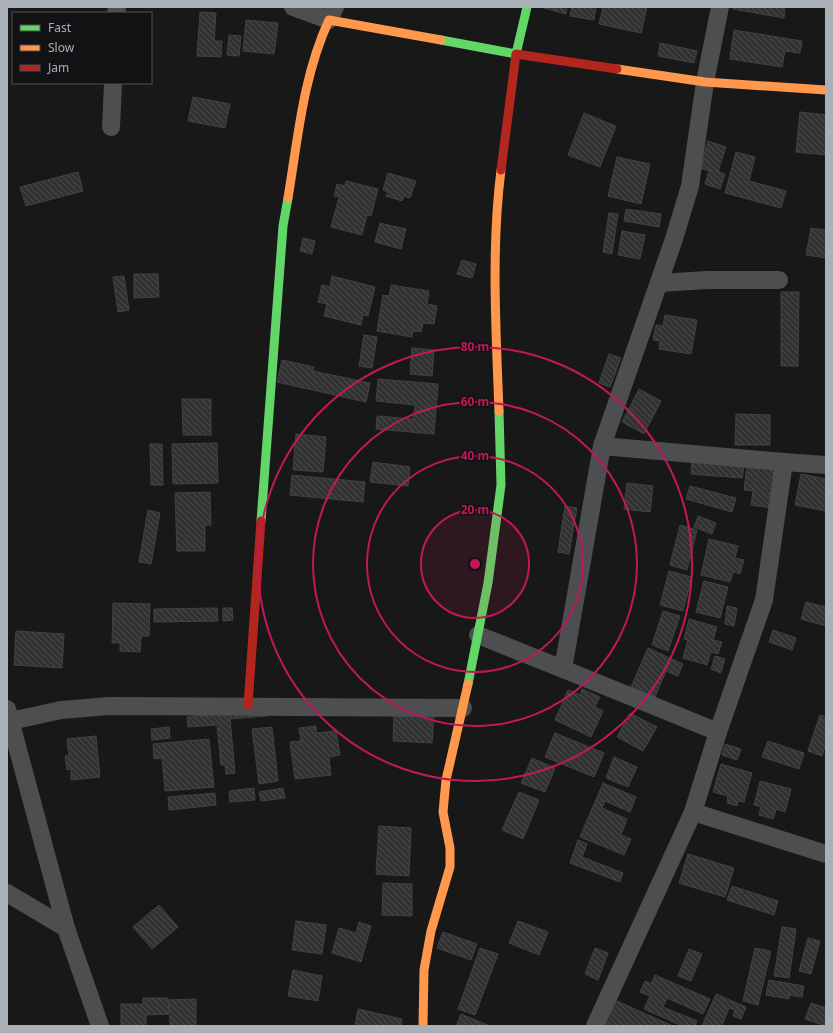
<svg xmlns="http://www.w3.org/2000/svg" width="833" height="1033" font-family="'Noto Sans',sans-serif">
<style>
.building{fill:url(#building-back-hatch);stroke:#404244}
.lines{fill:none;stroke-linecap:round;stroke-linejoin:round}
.street{stroke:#4c4e50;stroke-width:18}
.fast{stroke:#63d668;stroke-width:9}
.slow{stroke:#ff974d;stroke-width:9}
.jam{stroke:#b3261e;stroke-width:9}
.ring{fill:none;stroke:#c2185b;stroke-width:2}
.centre{fill:#c2185b;stroke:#121214;stroke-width:2}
.ring-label{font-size:12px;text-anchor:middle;font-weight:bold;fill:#c2185b;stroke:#121214;stroke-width:3;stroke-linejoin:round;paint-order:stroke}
</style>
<defs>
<pattern id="building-back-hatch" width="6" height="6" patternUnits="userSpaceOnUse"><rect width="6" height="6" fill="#323233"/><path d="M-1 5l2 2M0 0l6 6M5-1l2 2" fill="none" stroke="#4d4d4e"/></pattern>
</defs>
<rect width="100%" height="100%" fill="#181818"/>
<g class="building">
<path d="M540 7H567L566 14Z"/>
<path d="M572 7H596L594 20 570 16Z"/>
<path d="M603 7H647L641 33 599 24Z"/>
<path d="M733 7H785L784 18 733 9Z"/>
<path d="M200 12 216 13 214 41H222L221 57 197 56Z"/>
<path d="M246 20 278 23 274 54 243 51Z"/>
<path d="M734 30 802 41 800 53 785 51 782 67 730 59Z"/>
<path d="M229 35 241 36 239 56 227 55Z"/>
<path d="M660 43 697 51 694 63 658 56Z"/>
<path d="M193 97 230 104 225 128 188 121Z"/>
<path d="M800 112 826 115V155L796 152Z"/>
<path d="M584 113 616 126 600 167 568 155Z"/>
<path d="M708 141 726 147 718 171 725 174 720 189 705 184 709 171 700 168Z"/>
<path d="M736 152 755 157 749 181 786 191 781 208 725 193Z"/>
<path d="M617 157 650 164 641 204 608 196Z"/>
<path d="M78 172 83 191 26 206 20 187Z"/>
<path d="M388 173 416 181 410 198 404 196 402 201 386 196 388 192 383 190Z"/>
<path d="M346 181 378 189 371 216 367 215 362 235 331 227 339 197 334 196 337 184 345 186Z"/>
<path d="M626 209 661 214 659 227 624 221Z"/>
<path d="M609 213 618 214 612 254 603 252Z"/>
<path d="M380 223 406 229 401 249 375 242Z"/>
<path d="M811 228 826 230V258L806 255Z"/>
<path d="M622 231 645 235 640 259 618 255Z"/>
<path d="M303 238 315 241 312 254 300 251Z"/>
<path d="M462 260 476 264 472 278 457 274Z"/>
<path d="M134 274H158L159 297 134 298Z"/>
<path d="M124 276 129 310 118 312 113 277Z"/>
<path d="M332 276 375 287 368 316 363 315 361 325 324 316 327 304 318 302 322 285 330 287Z"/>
<path d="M391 285 429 291 427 304 437 306 434 324 423 323 421 332 413 331 412 337 377 331 383 295 389 296Z"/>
<path d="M781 292H799L798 366H781Z"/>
<path d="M665 315 697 320 691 354 659 349 660 341 653 340 656 325 663 326Z"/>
<path d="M364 335 377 337 372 368 359 366Z"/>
<path d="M412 348 434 350 432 376 410 374Z"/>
<path d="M609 354 621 358 610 387 599 383Z"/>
<path d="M282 360 314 367 313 371 370 383 366 402 277 382Z"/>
<path d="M378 379 438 384 434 434 376 429 377 416 413 419 415 405 376 401Z"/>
<path d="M639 389 661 401 644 434 622 422Z"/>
<path d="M182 399H211V435H183Z"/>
<path d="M736 414 770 415V445H735Z"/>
<path d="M296 434 326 437 323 472 293 470Z"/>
<path d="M217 443 218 483 173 484 172 444Z"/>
<path d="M150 444H162L163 485H151Z"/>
<path d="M373 462 410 467 408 486 370 482Z"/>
<path d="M692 462 744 466 742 478 691 474Z"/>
<path d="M747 465 776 469 771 508 751 505 753 491 744 490Z"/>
<path d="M801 474 826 479V511L795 505Z"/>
<path d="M292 475 365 482 363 502 290 495Z"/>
<path d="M627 483 653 486 650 512 624 509Z"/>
<path d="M690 486 736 498 732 512 686 499Z"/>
<path d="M210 492 211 525H205V551H177L175 493Z"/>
<path d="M565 506 577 508 569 554 558 552Z"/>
<path d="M148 510 160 513 151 564 139 562Z"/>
<path d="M698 516 716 523 712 534 694 527Z"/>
<path d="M680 525 697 530 687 570 670 565Z"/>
<path d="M709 539 738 546 735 558 744 560 740 574 733 572 730 582 701 575Z"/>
<path d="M669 571 692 577 683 611 660 605Z"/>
<path d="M704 581 728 587 720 618 696 612Z"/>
<path d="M806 602 826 607V626L801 619Z"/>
<path d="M113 603 150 604 149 636H141L140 652 120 651V643H112Z"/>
<path d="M727 606 737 608 734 626 725 624Z"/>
<path d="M217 608 218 621 154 622V609Z"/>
<path d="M223 608H232L233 620 223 621Z"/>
<path d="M663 611 680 616 668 651 652 645Z"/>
<path d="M689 619 717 627 713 640 722 642 718 654 711 652 707 665 683 658 688 640 684 639Z"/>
<path d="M773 630 796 638 792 650 769 642Z"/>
<path d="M16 631 64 634 62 668 14 665Z"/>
<path d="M648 648 683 664 678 676 666 671 655 697 631 687Z"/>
<path d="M715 656 725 659 721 673 711 669Z"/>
<path d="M582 689 600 697 595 707 603 711 591 737 555 720 568 690 580 695Z"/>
<path d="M266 709 267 716 230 719 235 773 226 774 225 765H221L217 725 188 727 187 717Z"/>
<path d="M630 713 657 727 643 751 617 737Z"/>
<path d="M394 714 434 715 432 743 393 741Z"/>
<path d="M820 715 826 717V743L822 756 808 751Z"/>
<path d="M316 726V733L336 731 340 755 329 757 331 775 295 779 290 742 301 741 299 728Z"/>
<path d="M169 727 170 738 152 740 151 729Z"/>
<path d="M272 727 278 781 259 784 252 729Z"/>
<path d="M555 733 604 753 594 777 545 757Z"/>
<path d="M96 736 100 777 71 780V769L67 770 65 756H69L67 739Z"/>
<path d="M209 739 214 787 165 791 162 758 154 759 153 744Z"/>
<path d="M768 741 804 753 799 769 762 757Z"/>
<path d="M725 744 741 749 737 760 722 755Z"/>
<path d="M614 757 637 767 628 787 606 778Z"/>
<path d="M532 758 555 768 545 792 521 783Z"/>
<path d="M721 764 752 773 744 802 738 801 737 806 727 803 728 796 713 792Z"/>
<path d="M760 781 791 789 785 812 776 809 773 819 759 815 761 807 754 805Z"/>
<path d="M603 783 636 797 630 812 605 801 602 808 627 819 621 835 631 839 624 855 580 837Z"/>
<path d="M254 788 255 800 230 802 229 791Z"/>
<path d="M283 788 285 798 261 801 259 792Z"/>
<path d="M519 792 539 800 523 839 502 830Z"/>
<path d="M215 793 216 805 169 810 168 797Z"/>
<path d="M379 826 411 828 409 876 376 874Z"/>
<path d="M578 840 587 844 582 857 623 873 620 882 570 863Z"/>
<path d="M688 854 734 868 725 897 679 883Z"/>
<path d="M383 883 412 884V916L382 915Z"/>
<path d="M732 886 778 901 774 915 727 900Z"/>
<path d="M159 905 178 927 152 949 133 927Z"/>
<path d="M296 921 326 925 322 954 292 950Z"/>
<path d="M518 921 548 932 539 955 509 943Z"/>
<path d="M359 922 371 926 361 962 332 953 339 928 356 933Z"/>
<path d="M782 927 796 929 789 978 774 976Z"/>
<path d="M443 932 477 944 471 960 437 948Z"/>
<path d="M808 938 820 941 811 974 799 971Z"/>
<path d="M480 948 498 954 475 1015 458 1009Z"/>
<path d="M595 948 608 953 598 980 585 974Z"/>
<path d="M755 948 771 951 758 1005 743 1001Z"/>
<path d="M689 949 702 954 691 981 678 976Z"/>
<path d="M293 970 322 976 318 1001 288 996Z"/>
<path d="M655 975 710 999 703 1014 667 998 663 1007 697 1021 695 1026H682L644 1009 650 996 640 992 645 981 651 984Z"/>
<path d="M769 980 804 986 802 997 789 995V999L766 995Z"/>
<path d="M716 994 746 1007 741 1019 733 1016 735 1010 729 1008 722 1026H702Z"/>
<path d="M143 998H168L169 1014 146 1015V1026H121V1004H143Z"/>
<path d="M196 999V1026H170L169 1000Z"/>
<path d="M617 1001 673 1026H606Z"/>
<path d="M811 1003 826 1008V1026L805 1019Z"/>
<path d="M358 1009 402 1019 401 1026H355Z"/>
<path d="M461 1014 490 1026H456Z"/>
</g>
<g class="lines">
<g class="street">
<path d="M293 7 329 20 335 7"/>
<path d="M116 13 117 7"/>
<path d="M111 127 113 83"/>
<path d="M659 283 707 280H779"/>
<path d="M602 446 784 462 764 600 718 732"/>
<path d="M784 462 826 465"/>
<path d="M478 635 563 669 602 446 674 239 690 186 705 82 720 7"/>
<path d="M563 669 718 732 693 812 826 854"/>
<path d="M7 709 66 928 100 1026"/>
<path d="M11 721 61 710 109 706 463 708"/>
<path d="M7 893 66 928"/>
<path d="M595 1026 693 812"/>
</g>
<g class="fast">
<path d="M441 40 516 54 527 7"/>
<path d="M261 521 283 226 288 198"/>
<path d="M468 684 488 583 501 485 499 411"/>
</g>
<g class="slow">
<path d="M617 69 705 82 826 90"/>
<path d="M288 198C298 138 303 76 329 20L441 40"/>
<path d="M499 411C496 331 491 249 501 170"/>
<path d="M423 1026 424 970 431 931 450 867V848L443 812 446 780 468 684"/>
</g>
<g class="jam">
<path d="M501 170 516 54 617 69"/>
<path d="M248 705 261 521"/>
</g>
</g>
<circle cx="475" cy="564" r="54" fill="#c2185b" fill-opacity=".12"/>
<g class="ring">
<circle cx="475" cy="564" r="54"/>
<circle cx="475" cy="564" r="108"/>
<circle cx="475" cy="564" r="162"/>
<circle cx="475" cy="564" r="217"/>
</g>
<circle cx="475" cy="564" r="6" class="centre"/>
<g class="ring-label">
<text x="475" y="351">80 m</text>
<text x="475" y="406">60 m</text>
<text x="475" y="460">40 m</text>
<text x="475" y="514">20 m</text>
</g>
<rect width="833" height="1033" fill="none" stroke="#aab0b7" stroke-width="16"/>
<rect x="12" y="12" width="140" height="72" fill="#121214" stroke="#4f5155"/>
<rect x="20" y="25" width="20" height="6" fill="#63d668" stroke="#4f5155"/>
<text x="48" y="32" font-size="12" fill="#aab0b7">Fast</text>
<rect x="20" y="45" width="20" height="6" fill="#ff974d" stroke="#4f5155"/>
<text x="48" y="52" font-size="12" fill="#aab0b7">Slow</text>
<rect x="20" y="65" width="20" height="6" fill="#b3261e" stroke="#4f5155"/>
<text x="48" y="72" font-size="12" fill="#aab0b7">Jam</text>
</svg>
